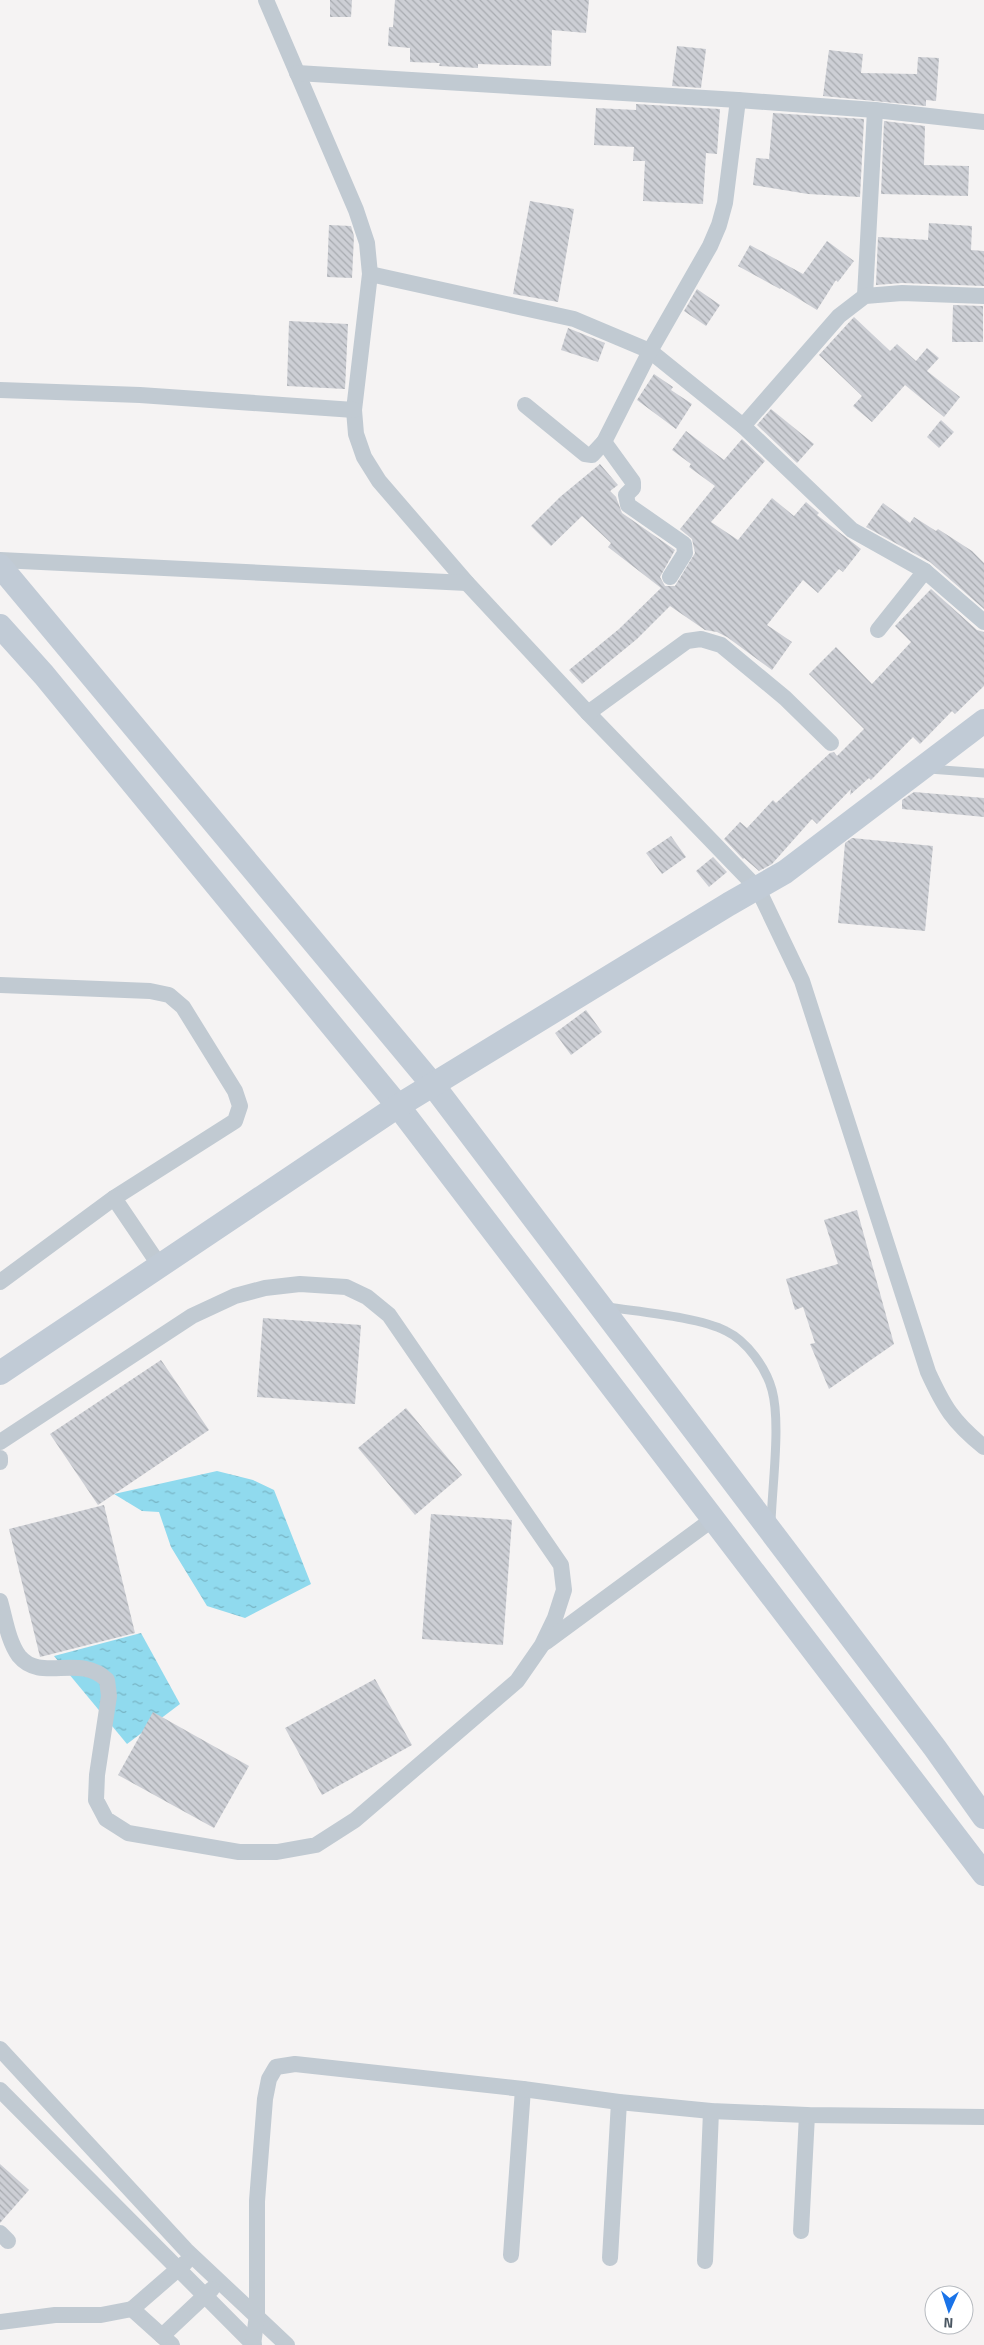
<svg xmlns="http://www.w3.org/2000/svg" width="984" height="2345" font-family="'Titillium Web',sans-serif">
<style>
.water{fill:url(#water-ripples)}
.building{fill:url(#building-back-hatch)}
.lines{fill:none;stroke-linecap:round;stroke-linejoin:round}
.lane{stroke:#c1cad2;stroke-width:9}
.street{stroke:#c1cad2;stroke-width:16}
.secondary{stroke:#c1cbd6;stroke-width:24}
</style>
<defs>
<pattern id="water-ripples" width="26" height="14" patternUnits="userSpaceOnUse" patternTransform="scale(1.25)"><rect width="26" height="14" fill="#90daee"/><path d="M2 4q2-2 4 0t4 0M15 11q2-2 4 0t4 0" fill="none" stroke="#78b4c4"/></pattern>
<pattern id="building-back-hatch" width="6" height="6" patternUnits="userSpaceOnUse" patternTransform="scale(1.25)"><rect width="6" height="6" fill="#cdcfd5"/><path d="M-1 5l2 2M0 0l6 6M5-1l2 2" fill="none" stroke="#a8abb0"/></pattern>
</defs>
<rect width="100%" height="100%" fill="#f5f3f3"/>
<g class="water">
<path d="M217 1471 253 1480 274 1490 311 1584 245 1618 207 1606 171 1547 159 1512 142 1511 114 1494Z"/>
<path d="M141 1633 180 1704 127 1744 54 1656Z"/>
</g>
<g class="building">
<path d="M330 0H352L351 17H330Z"/>
<path d="M395 0H589L586 33 552 30 551 66 478 64V68L439 66 440 63 410 62V48L388 46 389 27H393Z"/>
<path d="M677 46 706 49 701 88 672 86Z"/>
<path d="M829 50 863 54 861 73 917 74 918 57 939 58 936 101 926 100V106L823 96Z"/>
<path d="M636 104 720 109 717 154 706 153 703 204 643 201 645 161H633L634 147 594 145 596 108 636 110Z"/>
<path d="M773 113 864 119 860 197 808 194 753 185 756 158 769 159Z"/>
<path d="M884 121 925 126 924 165 969 166 968 196 881 194Z"/>
<path d="M530 201 574 209 558 302 513 294Z"/>
<path d="M929 223 972 226 971 250 984 251V286L902 283 876 285 878 237 928 240Z"/>
<path d="M329 225 351 226 354 236 352 278 327 277Z"/>
<path d="M827 241 854 261 838 282 836 280 817 310 781 288 780 289 738 266 750 245 803 274Z"/>
<path d="M697 289 720 305 706 326 684 311Z"/>
<path d="M953 305 983 306V342H952Z"/>
<path d="M854 317 890 351 897 344 916 361 927 348 939 358 927 371 960 397 944 417 905 385 872 422 853 406 862 396 819 355Z"/>
<path d="M289 321 348 324 345 389 287 386Z"/>
<path d="M568 328 605 343 598 362 561 350Z"/>
<path d="M654 374 673 387 671 390 692 404 676 429 637 400Z"/>
<path d="M771 409 814 444 797 463 757 425Z"/>
<path d="M941 420 954 432 939 448 927 437Z"/>
<path d="M686 431 724 460 742 439 765 461 711 522 738 540 772 498 794 516 806 502 819 513 817 515 861 549 843 572 839 569 818 593 803 580 767 625 792 642 772 670 727 637 717 632 705 630 670 606 637 639 582 684 569 670 619 629 661 588 608 547 611 543 582 516 551 546 531 526 560 497 600 464 618 485 610 491 616 497 622 513 675 550 660 577 665 586H675L695 553 692 539 680 529 715 486 689 467 691 464 672 450Z"/>
<path d="M883 503 910 523 914 517 936 531 938 529 972 551 984 563V609L930 562 866 527Z"/>
<path d="M931 589 977 630 984 632V686L955 714 952 711 920 744 913 737 871 780 869 778 850 795 851 789 817 824 812 819 772 864 759 871 744 858 743 859 724 839 740 822 747 828 773 800 776 803 830 753 834 752 837 756 864 729 809 674 836 647 872 684 911 642 895 626Z"/>
<path d="M914 792 984 798V817L902 809V800Z"/>
<path d="M671 836 686 857 662 874 646 853Z"/>
<path d="M852 838 933 846 925 931 838 923 845 843Z"/>
<path d="M713 857 727 872 709 887 696 871Z"/>
<path d="M586 1010 602 1032 571 1055 555 1033Z"/>
<path d="M857 1210 894 1344 829 1389 810 1344 815 1343 803 1307 795 1310 786 1279 838 1264 824 1220Z"/>
<path d="M263 1318 361 1325 355 1404 257 1397Z"/>
<path d="M161 1360 209 1430 98 1505 50 1434Z"/>
<path d="M406 1408 462 1475 415 1515 358 1448Z"/>
<path d="M104 1505 135 1633 40 1657 9 1529Z"/>
<path d="M431 1514 512 1520 503 1645 422 1639Z"/>
<path d="M375 1679 412 1745 322 1795 285 1728Z"/>
<path d="M153 1712 249 1766 214 1828 118 1775Z"/>
<path d="M0 2164 29 2190 0 2223Z"/>
</g>
<g class="lines">
<g class="lane">
<path d="M929 769 984 773"/>
<path d="M607 1307C639 1312 699 1317 726 1331 747 1341 766 1368 772 1390 781 1423 772 1487 771 1523"/>
</g>
<g class="street">
<path d="M266 0 356 210 367 243 370 274 354 410 356 434 364 457 379 481 467 583 588 713 758 889 802 981 928 1372C944 1407 953 1422 984 1447"/>
<path d="M297 73 738 100 875 110 984 122"/>
<path d="M370 274 574 319 650 351 743 426 852 530 925 571 984 622"/>
<path d="M865 296 875 110"/>
<path d="M0 390 140 395 354 410"/>
<path d="M525 405 585 454 592 455 604 442 650 351 710 246 719 225 725 203 738 100"/>
<path d="M743 426 839 316 865 296 902 293 984 296"/>
<path d="M604 442 633 482V488L626 495 628 505 684 544 685 553 670 577"/>
<path d="M0 560 467 583"/>
<path d="M878 630 925 571"/>
<path d="M588 713 687 641 701 639 721 645 785 698 831 743"/>
<path d="M0 985 150 991 169 995 183 1007 235 1091 240 1106 235 1121 114 1198"/>
<path d="M0 1282 114 1198 160 1266"/>
<path d="M0 1442 192 1316 235 1296 265 1288 300 1284 346 1287 367 1297 389 1315 561 1565 564 1590 555 1618 542 1645 517 1681 355 1820 316 1845 277 1852H239L128 1833 106 1819 96 1800 97 1775 109 1696 107 1680C79 1653 41 1683 19 1656 8 1641 5 1618 0 1601"/>
<path d="M0 1458V1462"/>
<path d="M546 1642 713 1519"/>
<path d="M0 2049 186 2250 287 2345"/>
<path d="M0 2090 254 2345"/>
<path d="M801 2231 807 2115"/>
<path d="M0 2233 8 2241"/>
<path d="M511 2255 523 2089"/>
<path d="M610 2258 619 2102"/>
<path d="M705 2261 711 2111"/>
<path d="M132 2309 185 2263"/>
<path d="M0 2322 55 2315H101L132 2309 172 2345"/>
<path d="M162 2336 212 2289"/>
<path d="M253 2345 257 2315V2201L265 2099 269 2079 276 2067 295 2064 523 2089 619 2102 711 2111 807 2115 984 2117"/>
</g>
<g class="secondary">
<path d="M0 566 433 1085 935 1748 984 1817"/>
<path d="M0 626 44 675 398 1106 984 1874"/>
<path d="M0 1373 398 1106 729 904 785 872 984 721"/>
</g>
</g>
<g transform="translate(949 2310) rotate(183)"><circle r="24" fill="#ffffff" stroke="#b7bbc0"/>
<path d="M0-4L9 19L0 12L-9 19Z" fill="#1a73e8"/>
<text y="-8" font-size="14" font-weight="bold" text-anchor="middle" fill="#4a5661">N</text>
</g>
</svg>
